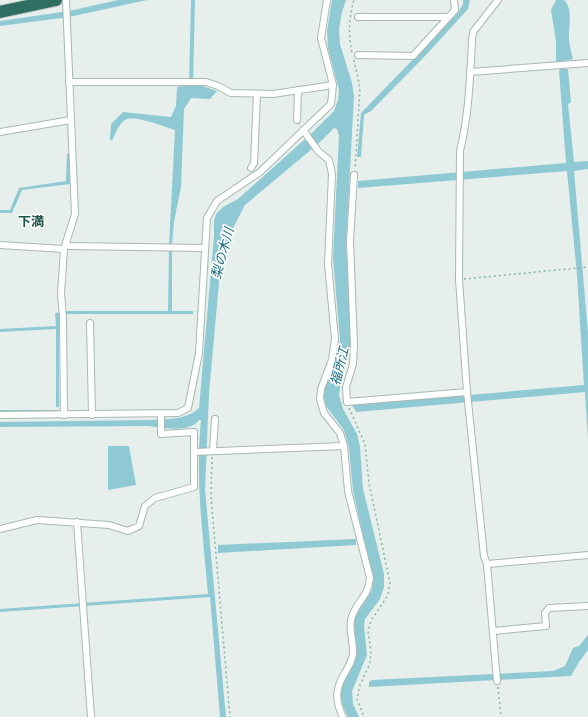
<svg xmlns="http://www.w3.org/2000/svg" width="588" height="717" font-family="'Asap Condensed','Noto Sans JP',sans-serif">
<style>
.water{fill:#8ec9d4}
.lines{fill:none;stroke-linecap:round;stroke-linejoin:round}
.stream{stroke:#8ec9d4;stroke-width:2}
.street-casing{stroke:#a8b8b2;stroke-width:8}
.highway-casing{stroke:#c2cac8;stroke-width:14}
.path{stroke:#86b3a5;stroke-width:1.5;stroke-dasharray:2 3;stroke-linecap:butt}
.street{stroke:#fff;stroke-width:6}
.highway{stroke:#2f6f62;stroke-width:12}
.labels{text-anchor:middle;stroke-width:3.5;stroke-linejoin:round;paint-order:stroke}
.neighbourhood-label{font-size:13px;font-weight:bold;fill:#1f5548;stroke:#f7fbf9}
.water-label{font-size:13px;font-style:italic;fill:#1c6f80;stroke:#f7fbf9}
</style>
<rect width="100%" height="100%" fill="#e6efeb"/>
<g class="water">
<path d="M118 0H147L69 17 0 26V21L69 11Z"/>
<path d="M191 0H195L193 85H199L217 91 210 99 191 98 184 109 181 187 174 222 172 245H169L175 130C165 127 134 114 125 120 118 125 115 134 112 141L110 139 111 124 123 112 171 117 176 106 177 87 189 85Z"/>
<path d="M332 0H346L342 12 339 29 340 44 352 83 354 96 346 244 352 341 348 360 341 379 339 395 343 409 357 434 360 447 363 489 384 574V587L380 599 365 619 364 626 367 655 352 691 353 704 359 717H348L343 706 340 694 343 682 355 661 357 649 354 628 355 617 372 590 373 579 353 491 349 448 344 430 326 406 323 393 337 359 340 340 333 258 339 136 337 129 334 128 319 143 245 205 229 236 220 272 209 393 205 490 226 717H220L210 597 0 612V609L208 594C203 536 195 478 201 420H199C190 433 162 428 149 426L0 427V422L151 420C168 418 185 421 199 408L214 236V221L216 214 223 207 238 199 312 133 334 111 338 100 339 90 328 48 327 31Z"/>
<path d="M463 0H470L468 9 426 55 371 111 364 115 361 157H357L361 113 458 13 463 4Z"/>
<path d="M556 0H564C574 10 568 27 569 40 570 46 571 53 573 59L565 61V69H568L571 102 568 104 574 162 588 161V169L574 171 588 333V439L585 392 356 412 352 405 584 385 577 275 567 171 358 188V181L566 163 559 70 561 69 560 62H556V41L551 10Z"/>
<path d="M69 153 70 184 22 190 12 213H0V210H10L19 188 66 181 67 154Z"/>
<path d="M169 251H172V311H193V314H68L59 316V407H56V329L0 332V329L56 326 55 313 67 311H168Z"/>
<path d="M108 446H129L136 485 108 490Z"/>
<path d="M356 539V545L218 553V545Z"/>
<path d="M588 635V650L579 662 571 676 369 687V682L372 680 553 671 565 666 573 648 579 646Z"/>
</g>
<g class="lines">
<path class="stream" d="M0 411H58"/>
<defs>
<g id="street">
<path d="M358 17H448"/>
<path d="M358 55 413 56 455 10 454 0"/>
<path d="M470 72 588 63"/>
<path d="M69 82H206L218 86 231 93 273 94 333 85"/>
<path d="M297 120 298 90"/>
<path d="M303 130 318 151 329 160 332 174 328 264 335 339 332 360 321 389 320 399 324 413 340 433 344 446 348 491 370 578C368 597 359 599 353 614 347 626 354 641 353 654 352 660 349 666 346 671 336 687 334 699 343 717"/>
<path d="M0 132 71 120"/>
<path d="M251 168 254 163 257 94"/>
<path d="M354 175 350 241 354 345 353 364 346 387 347 402 467 392"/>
<path d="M66 243 69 246 205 248"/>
<path d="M0 245 64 249"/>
<path d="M90 323 92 415"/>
<path d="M0 415 178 413 188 408 199 353 207 218 217 201 260 172 331 104 333 85 321 38 327 0"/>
<path d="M64 415 63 317 61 294 64 249 75 214 66 0"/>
<path d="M213 451 215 419"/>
<path d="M194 452 344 446"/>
<path d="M77 522 91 717"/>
<path d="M0 529 37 520 109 525 128 531 139 526 145 506 155 498 194 487V432L161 434V413"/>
<path d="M487 564 588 555"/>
<path d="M493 631 546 626 545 613 549 608 588 606"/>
<path d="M497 681 487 564 484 556 467 392 459 279 460 151C469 114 470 78 472 41L473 32 498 0"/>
</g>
<path id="highway" d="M0 12 56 0"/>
</defs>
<use href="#street" class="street-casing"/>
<use href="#highway" class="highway-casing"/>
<g class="path">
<path d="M352 52C348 35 349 17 354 0"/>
<path d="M354 60 360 88 355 169"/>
<path d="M464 279 588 267"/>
<path d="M349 408 365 444 369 483 390 583 388 595 371 621 368 631 371 652 370 663 360 685 357 699 364 717"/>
<path d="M212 457 211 497 230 717"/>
<path d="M498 687 501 717"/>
</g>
<use href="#street" class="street"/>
<use href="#highway" class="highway"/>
</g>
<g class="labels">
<g class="neighbourhood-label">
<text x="31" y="226">下満</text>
</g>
<g class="water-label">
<text transform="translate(222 253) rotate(-75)" y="5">梨の木川</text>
<text transform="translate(339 366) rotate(-76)" y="5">福所江</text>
</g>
</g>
</svg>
